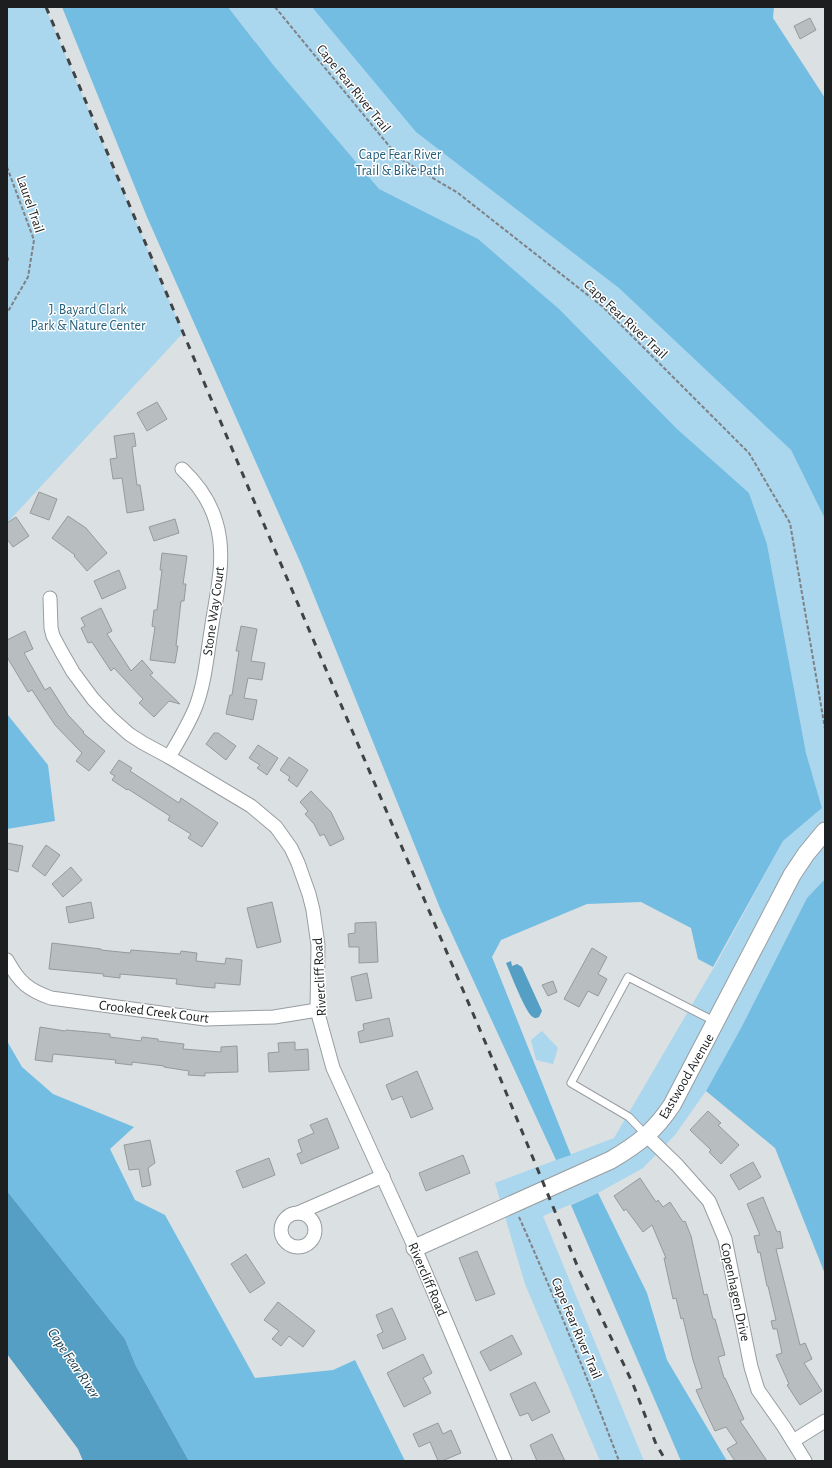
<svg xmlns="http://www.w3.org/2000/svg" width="832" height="1468" font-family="'Alegreya Sans',sans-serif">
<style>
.green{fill:#aad6ee}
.forest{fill:#73bde3}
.water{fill:#559fc5}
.building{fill:#b8bec0;stroke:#959a9d}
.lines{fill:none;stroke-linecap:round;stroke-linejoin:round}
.service-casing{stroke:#989da0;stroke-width:9}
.minor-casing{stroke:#989da0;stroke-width:15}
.tertiary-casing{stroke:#989da0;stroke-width:19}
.path{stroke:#7f8284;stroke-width:2;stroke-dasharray:4 2;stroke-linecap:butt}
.service{stroke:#fff;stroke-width:7}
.minor{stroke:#fff;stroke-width:13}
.tertiary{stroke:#fff;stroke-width:17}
.rail{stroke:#404344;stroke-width:3;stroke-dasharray:7 7;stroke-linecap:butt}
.labels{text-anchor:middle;stroke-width:3;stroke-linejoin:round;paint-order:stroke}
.street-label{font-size:14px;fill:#1c1e1f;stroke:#fff}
.park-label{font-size:14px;fill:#255e79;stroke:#fff}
.water-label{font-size:15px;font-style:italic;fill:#123444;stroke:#fff}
</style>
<rect width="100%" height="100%" fill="#dbe0e3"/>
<g class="green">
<path d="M7 7H45L183 333 7 523Z"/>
<path d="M228 7H312L313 9 316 7H658L763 423 791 450 825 519V879L807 898 741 1028 706 1091 675 1135 643 1168 598 1193 543 1216 644 1461H600L525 1284 495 1183 614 1138 720 957 783 841 822 808 806 753 767 544 749 493 426 333 254 40Z"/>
<path d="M542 1031 558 1048 553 1064 536 1060 531 1040Z"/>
</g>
<g class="forest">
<path d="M62 7H228L274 66 379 189 478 239 559 309 677 429 749 493 767 544 806 753 822 808 783 841 713 967 698 959 691 928 641 902 587 904 501 940 492 957 571 1155 556 1160 440 908 302 566 147 217Z"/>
<path d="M312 7H774L773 18 825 98V519L791 450 619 288 416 132Z"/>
<path d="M7 714 48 765 55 821 7 829Z"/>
<path d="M825 879V1274L775 1148 706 1091 741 1028 807 898Z"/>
<path d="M7 1041 22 1067 53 1094 134 1127 110 1149 135 1200 165 1215 255 1378 333 1370 355 1360 405 1461H189L136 1366 125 1339 7 1191Z"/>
<path d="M598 1193 647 1293 667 1360 727 1461H681L571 1205Z"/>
</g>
<g class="water">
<path d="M511 961 512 966 517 964 522 967 542 1011 539 1017C536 1018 535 1019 533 1017 526 1014 510 972 506 963Z"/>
<path d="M7 1191 125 1339 136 1366 189 1461H83L78 1449 7 1354Z"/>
</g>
<g class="building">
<path d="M810 18 816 30 800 39 794 26Z"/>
<path d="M157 402 167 419 147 431 137 413Z"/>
<path d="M134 433 136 446 132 447 137 485H140L144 510 127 513 122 478 113 479 110 459 117 458 114 436Z"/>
<path d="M39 492 57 499 49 520 30 513Z"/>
<path d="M68 516 86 528 107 553 87 571 74 556 75 555 52 538Z"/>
<path d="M16 517 29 536 13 547 7 539V523Z"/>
<path d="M175 519 179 533 154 541 149 527Z"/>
<path d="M162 553 187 556 183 584H186L184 601H181L176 646H178L175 663 150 660 155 627 152 626 154 610H157L162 570H160Z"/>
<path d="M119 570 126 588 102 599 94 581Z"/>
<path d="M101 608 112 631 107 634 131 671 142 660 153 673 150 675 180 704 169 701 154 717 139 703 143 699 114 668 111 671 92 642 88 643 81 628 85 626 81 618Z"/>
<path d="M241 626 257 629 251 661 265 663 262 680 248 678 244 698 257 700 253 720 226 714 230 695H232L239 651H236Z"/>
<path d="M25 631 33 649 24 653 45 690 50 687 68 715 84 732 83 733 105 751 89 771 76 761 82 753 55 725 32 690 28 692 7 657V640Z"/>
<path d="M214 733H218L236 746 226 760 206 744Z"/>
<path d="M258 745 278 758 267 775 257 768 260 765 249 758Z"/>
<path d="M289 757 308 770 297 787 288 780 290 777 280 770Z"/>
<path d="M119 760 132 768 130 771 179 803 181 798 218 823 202 847 188 838 191 834 168 820 170 816 128 789 127 790 112 780 115 776 110 773Z"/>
<path d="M311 791 331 812 344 839 330 846 324 834 320 836 314 824 305 814 308 811 300 802Z"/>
<path d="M7 843 23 846 18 872 7 869Z"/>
<path d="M46 845 60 855 45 876 32 866Z"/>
<path d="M71 867 82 880 63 897 52 884Z"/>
<path d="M91 902 94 918 69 923 66 907Z"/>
<path d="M272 902 281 942 257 948 247 908Z"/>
<path d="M376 922 378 962 359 963V947H349L348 934 355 933V923Z"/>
<path d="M52 943 101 949V950L130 953 131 950 180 954 181 951 197 953 196 961 225 964 226 958 242 960 240 985 215 983V988L202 987 176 984 177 979 120 974V978L103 976 104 974 49 969Z"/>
<path d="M592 948 607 957 598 974 607 979 598 996 588 991 579 1007 564 999Z"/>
<path d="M367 973 372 998 356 1001 351 977Z"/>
<path d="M553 981 557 992 548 996 542 985Z"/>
<path d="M389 1018 393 1036 360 1043 358 1032 364 1030 363 1024Z"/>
<path d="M40 1027 65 1031 66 1030 110 1034V1037L141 1041 142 1037 158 1039V1041L184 1044 183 1049 221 1052V1047L237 1046 238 1072 205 1073V1076L188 1075 189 1071 164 1067V1066L132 1062V1065L115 1063 116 1060 53 1054 52 1062 35 1060Z"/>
<path d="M295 1042V1050L308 1049 309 1070 269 1072 268 1053 279 1052 278 1043Z"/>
<path d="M417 1071 433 1109 411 1118 402 1096 392 1100 386 1085Z"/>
<path d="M708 1111 721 1123 718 1125 739 1145 721 1164 709 1152 711 1150 690 1130Z"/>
<path d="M327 1118 339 1148 301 1164 297 1154 302 1152 298 1140 314 1133 310 1125Z"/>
<path d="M150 1140 155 1163 148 1168 151 1185 142 1187 139 1169 129 1170 124 1145Z"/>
<path d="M463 1155 470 1173 426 1191 419 1173Z"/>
<path d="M269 1158 275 1175 243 1188 236 1171Z"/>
<path d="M753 1162 761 1177 739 1190 730 1175Z"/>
<path d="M640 1178 656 1202 658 1200 663 1207 670 1202 683 1222 685 1221 691 1236 704 1295 707 1294 713 1319H715L725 1355 718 1357 724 1378H725L744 1419 740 1421 767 1461H735L727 1449 737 1443 726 1427 715 1431 703 1406 696 1390 702 1388 693 1360 683 1318 681 1319 676 1298 673 1299 664 1258H666L652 1225 643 1232 626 1209 624 1211 614 1196Z"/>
<path d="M763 1197 777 1232 780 1231 783 1248 776 1249 800 1345 805 1343 812 1359 804 1363 822 1391 800 1405 787 1385 789 1384 776 1355 782 1353 777 1329H773L771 1321 776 1320 768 1286H767L760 1252 758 1253 754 1236 760 1235 747 1204Z"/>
<path d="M477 1251 495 1294 476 1301 459 1258Z"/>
<path d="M246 1254 265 1283 250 1293 231 1264Z"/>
<path d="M278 1302 315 1331 303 1347 289 1336 281 1346 272 1339 279 1331 264 1320Z"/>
<path d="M392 1308 406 1339 383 1349 377 1335 383 1332 376 1315Z"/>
<path d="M512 1335 522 1354 490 1371 480 1352Z"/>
<path d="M423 1354 432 1373 423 1378 431 1393 404 1407 387 1373Z"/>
<path d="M535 1382 550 1412 532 1421 528 1413 520 1416 510 1394Z"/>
<path d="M438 1423 443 1434 451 1430 461 1453 442 1461H438L430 1442 419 1447 413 1434Z"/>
<path d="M552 1434 565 1461H537L530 1445Z"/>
</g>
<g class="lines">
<defs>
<path id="service" d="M646 1135 629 1117 571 1083 628 977 716 1022"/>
<g id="minor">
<path d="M50 598 51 628 53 636 61 651 73 672 93 699 110 717 129 734 143 743 169 757 251 806 276 827 291 848 298 863 309 894 313 910 318 945 317 1010 333 1068 415 1248 505 1461"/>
<path d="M169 757C179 740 189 724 196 706 205 682 207 656 211 631 216 596 227 557 216 522 210 501 198 484 182 469"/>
<path d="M7 960C19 982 28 990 51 998L205 1019 274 1017 317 1010"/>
<path d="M647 1136 677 1165 709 1201 725 1239 751 1367 758 1390 784 1427 805 1461"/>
<circle cx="298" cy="1230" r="17"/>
<path d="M298 1213 383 1176"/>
<path d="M793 1441 825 1421"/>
</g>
<path id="tertiary" d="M415 1248 611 1160C638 1144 654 1132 672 1105L792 875 806 854 825 831"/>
</defs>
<use href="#service" class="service-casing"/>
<use href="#minor" class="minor-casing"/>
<use href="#tertiary" class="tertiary-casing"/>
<g class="path">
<path d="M275 7 399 158 458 193 603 307 749 453 790 523 825 729"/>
<path d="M7 167 34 240 28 277 7 313"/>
<path d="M7 257 8 259 7 263"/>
<path d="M519 1217C555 1298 588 1379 619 1461"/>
</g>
<use href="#service" class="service"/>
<use href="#minor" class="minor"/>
<use href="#tertiary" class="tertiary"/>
<path class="rail" d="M46 7 254 501 489 1051 579 1270 633 1384 656 1444 666 1461"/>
</g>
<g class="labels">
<g class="street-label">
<text transform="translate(354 88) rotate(51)" y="5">Cape Fear River Trail</text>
<text transform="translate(31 204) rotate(71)" y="5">Laurel Trail</text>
<text transform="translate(626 319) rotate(43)" y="5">Cape Fear River Trail</text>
<text transform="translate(213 611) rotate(-82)" y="5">Stone Way Court</text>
<text transform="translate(319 977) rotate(-93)" y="5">Rivercliff Road</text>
<text transform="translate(154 1011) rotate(7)" y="5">Crooked Creek Court</text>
<text transform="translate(686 1076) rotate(-60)" y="5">Eastwood Avenue</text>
<text transform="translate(428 1279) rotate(67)" y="5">Rivercliff Road</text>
<text transform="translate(736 1292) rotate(78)" y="5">Copenhagen Drive</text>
<text transform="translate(577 1328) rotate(67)" y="5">Cape Fear River Trail</text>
</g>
<g class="park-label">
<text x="400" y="159">Cape Fear River<tspan x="400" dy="16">Trail &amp; Bike Path</tspan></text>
<text x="88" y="314">J. Bayard Clark<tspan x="88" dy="16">Park &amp; Nature Center</tspan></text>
</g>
<g class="water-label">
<text transform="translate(74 1363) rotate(56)" y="5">Cape Fear River</text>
</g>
</g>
<rect width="832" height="1468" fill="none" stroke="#1c1e1f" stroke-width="16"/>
</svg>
